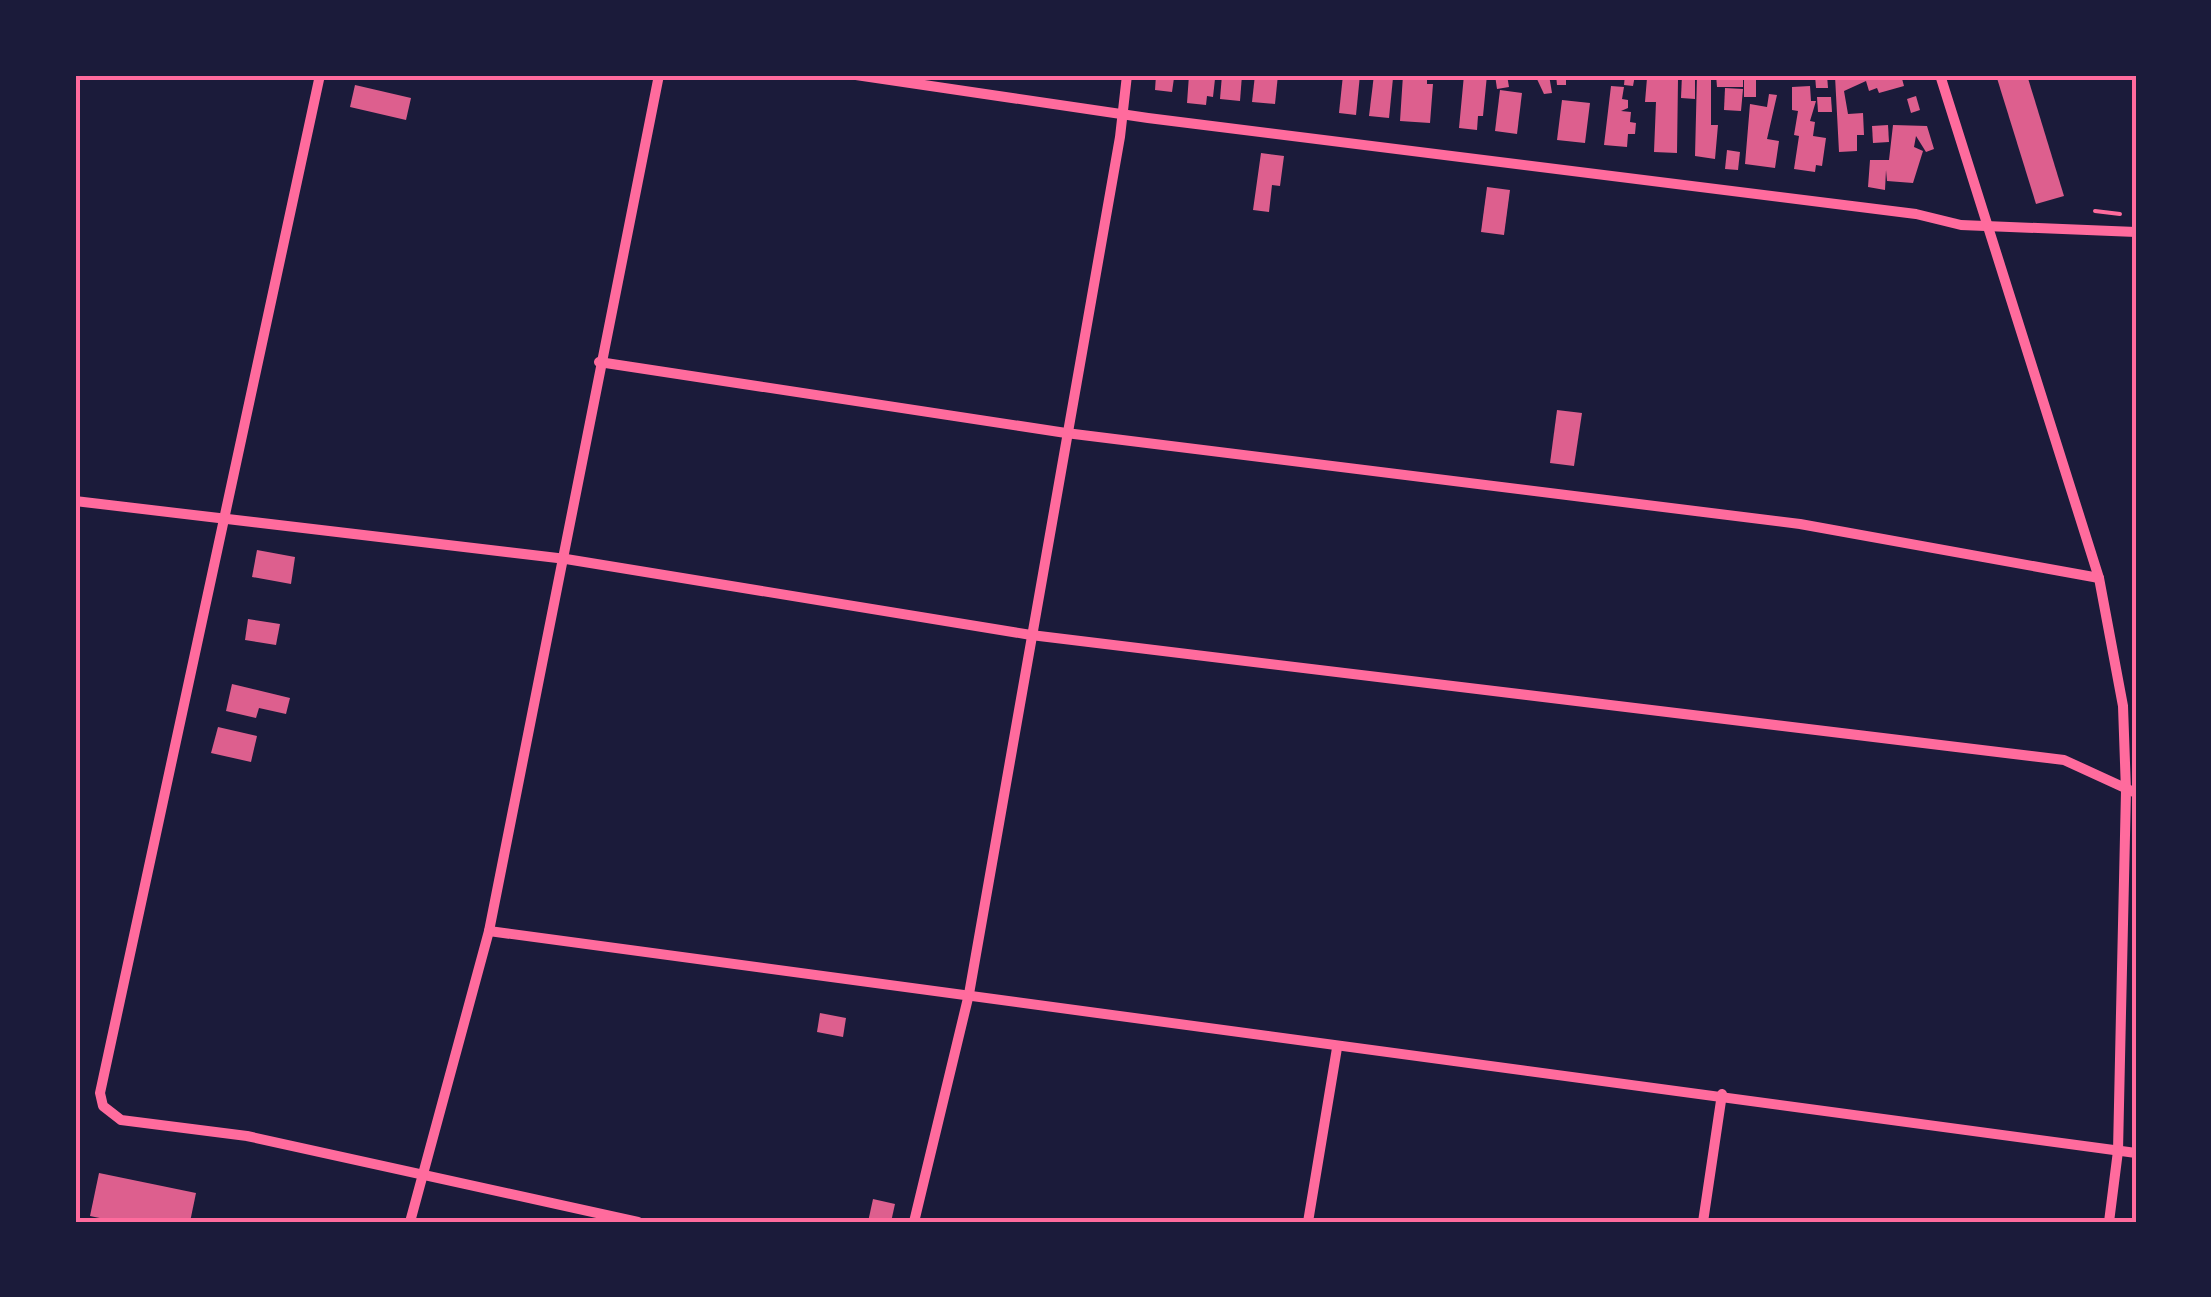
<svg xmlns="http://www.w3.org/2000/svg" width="2211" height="1297" font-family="Mulish,sans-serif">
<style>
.building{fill:#dd5f8e}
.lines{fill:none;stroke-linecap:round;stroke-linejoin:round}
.path{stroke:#ff6b9d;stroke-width:4}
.minor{stroke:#ff6b9d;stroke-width:10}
.neatline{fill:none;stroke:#ff6b9d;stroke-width:4}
</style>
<rect width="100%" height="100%" fill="#1b1b3a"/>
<g class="building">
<path d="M1156 75H1186L1185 80 1174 78 1172 92 1155 90Z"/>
<path d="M1189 75 1215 79 1213 97 1207 96 1206 105 1187 103Z"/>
<path d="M1222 75H1242L1240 101 1220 99Z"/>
<path d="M1255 75H1278L1275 104 1252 102Z"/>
<path d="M1343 75H1360L1356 115 1339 113Z"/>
<path d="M1374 75 1393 78 1389 118 1369 116Z"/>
<path d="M1403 75H1427V84H1433L1430 123 1400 121Z"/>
<path d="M1464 75H1487L1483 116H1478L1477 130 1459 128Z"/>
<path d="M1495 75H1507L1509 87 1497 89Z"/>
<path d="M1549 75 1552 93 1544 94 1536 77Z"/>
<path d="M1556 75H1566V85H1557Z"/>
<path d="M1625 75H1635L1633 86 1624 85Z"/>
<path d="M1657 75H1676L1678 79 1677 153 1654 152 1656 102H1645L1647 78Z"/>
<path d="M1682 75H1695V99L1681 98Z"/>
<path d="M1697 75 1711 80V125H1718L1715 159 1695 156Z"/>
<path d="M1716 75H1743V87H1717Z"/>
<rect x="1744" y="75" width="12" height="22"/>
<path d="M1815 75H1827L1828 88H1816Z"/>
<path d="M1901 75 1904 86 1879 93 1877 88 1869 91 1866 81 1844 91 1848 114 1863 113 1864 135H1857V151L1839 152 1835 76Z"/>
<path d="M1996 75H2027L2064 196 2036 204Z"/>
<path d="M355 85 411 98 406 120 350 107Z"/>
<path d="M1611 86 1624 87 1622 99 1628 100V108L1621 111 1631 112 1630 122 1636 123 1635 134H1628L1627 147 1604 145Z"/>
<path d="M1810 86 1811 101H1816L1810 121 1815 122 1813 136 1826 138 1822 166 1816 165 1815 172 1794 169 1799 136 1794 135 1798 111 1792 110V87Z"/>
<path d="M1725 88 1743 89 1741 111 1724 110Z"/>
<path d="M1500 90 1522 93 1517 134 1495 131Z"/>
<path d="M1769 94 1777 95 1767 139 1779 141 1775 168 1745 164 1750 104 1767 107Z"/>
<path d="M1916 96 1920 110 1911 113 1907 99Z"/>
<path d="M1817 97H1831L1832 112H1818Z"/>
<path d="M1562 100 1590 103 1585 143 1557 140Z"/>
<path d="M1888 125 1889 142 1873 143 1872 126Z"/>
<path d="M1893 125 1927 126 1934 149 1926 152 1916 136 1914 147 1923 151 1913 183 1887 181 1886 170 1885 190 1868 187 1870 160H1889Z"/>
<path d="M1727 150 1740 152 1738 170 1725 169Z"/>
<path d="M1261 153 1284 156 1280 186 1272 185 1269 212 1253 210Z"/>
<path d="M1487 187 1510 190 1504 235 1481 232Z"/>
<path d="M1557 410 1582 413 1574 466 1550 463Z"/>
<path d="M257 550 295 557 291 584 252 577Z"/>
<path d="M248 619 280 624 276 645 245 640Z"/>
<path d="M232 684 290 698 286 714 259 708 256 718 226 711Z"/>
<path d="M218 727 257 736 251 762 211 753Z"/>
<path d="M820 1013 846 1018 843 1037 817 1032Z"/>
<path d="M99 1173 196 1193 190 1222H119L90 1216Z"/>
<path d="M873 1199 895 1204 891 1222H868Z"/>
</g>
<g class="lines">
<path class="path" d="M2095 211 2120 214"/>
<g class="minor">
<path d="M320 75 100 1093 103 1106 121 1120 247 1136 638 1222"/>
<path d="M856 75 1148 118 1916 214 1961 225 2136 232"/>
<path d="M1940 75 2099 578 2123 706 2126 791 2121 1013 2118 1151 2109 1222"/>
<path d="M599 362 1066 433 1800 524 2099 578"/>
<path d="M75 501 566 559 1031 635 2064 760 2136 793"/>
<path d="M489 931 2136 1153"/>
<path d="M410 1222 489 931 659 75"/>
<path d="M914 1222 969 994 1120 137 1127 75"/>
<path d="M1308 1222 1337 1048"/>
<path d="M1703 1222 1722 1094"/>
</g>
</g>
<rect width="2211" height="1297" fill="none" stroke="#1b1b3a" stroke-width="155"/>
<rect x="78" y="78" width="2056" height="1142" class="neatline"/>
</svg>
